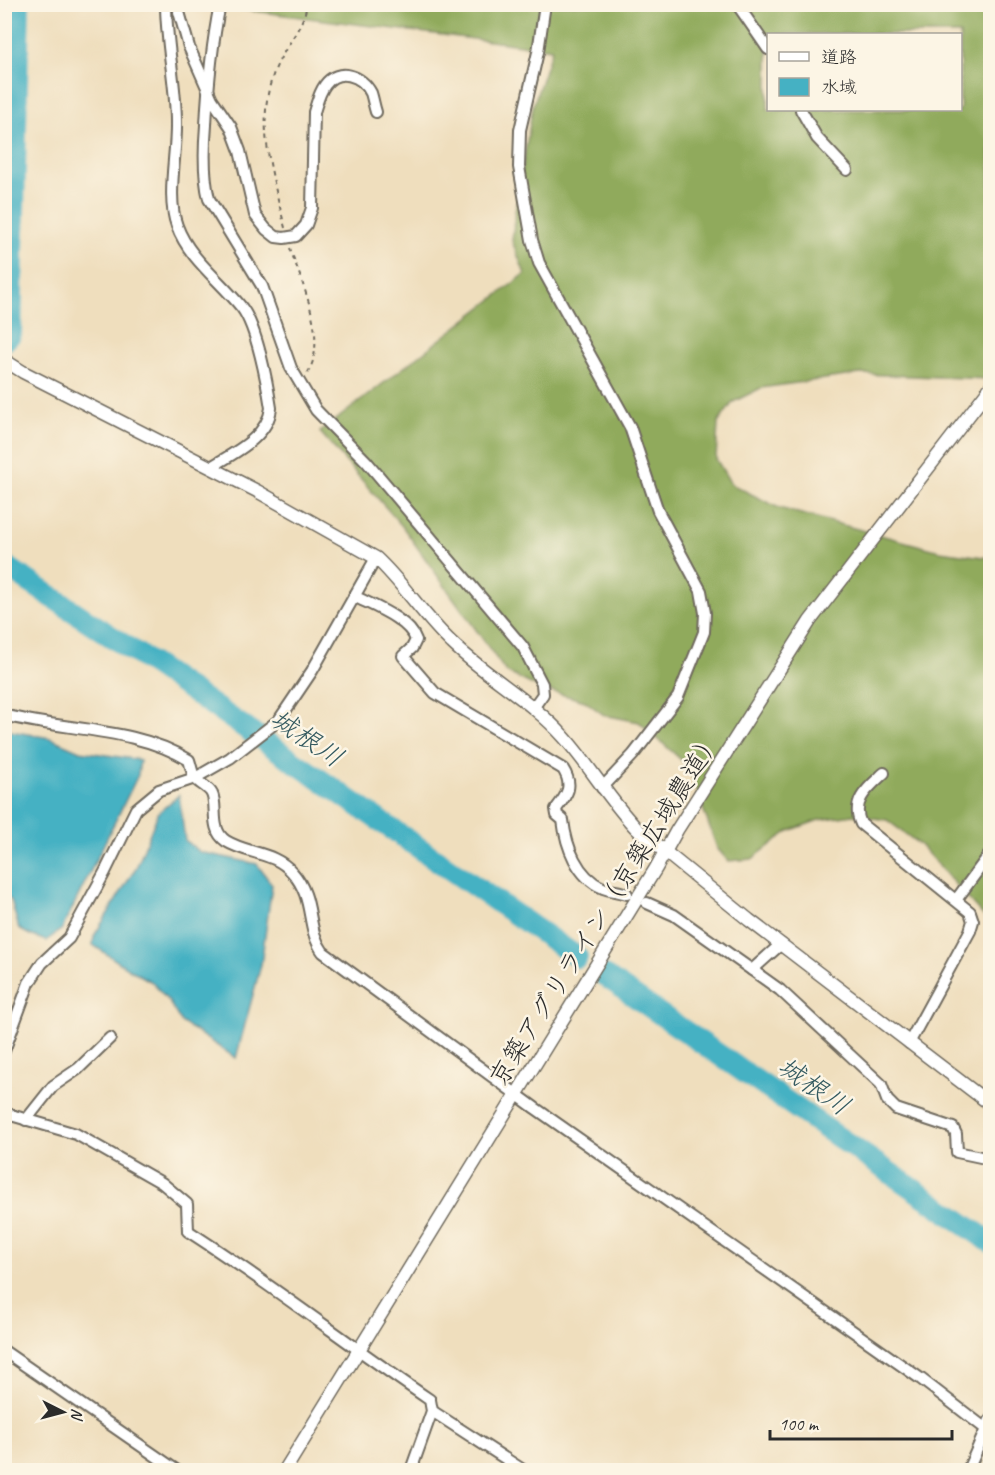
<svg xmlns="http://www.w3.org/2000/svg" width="995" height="1475" font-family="Caveat,'Klee One',sans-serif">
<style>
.forest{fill:#90aa5c;stroke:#5e6a44;stroke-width:1.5;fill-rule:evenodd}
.water{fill:#45b1c3;stroke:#386e77;stroke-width:1.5}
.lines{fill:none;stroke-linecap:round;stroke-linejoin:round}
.river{stroke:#45b1c3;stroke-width:22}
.minor-casing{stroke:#706a5e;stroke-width:14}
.tertiary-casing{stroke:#706a5e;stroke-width:15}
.path{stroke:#706a5e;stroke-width:2;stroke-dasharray:4.5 4.5;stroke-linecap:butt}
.minor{stroke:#fff;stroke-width:10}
.tertiary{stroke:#fff;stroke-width:12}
.labels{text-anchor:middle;stroke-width:5;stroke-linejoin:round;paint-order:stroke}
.street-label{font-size:26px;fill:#2b2b2b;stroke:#fcf5e5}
.water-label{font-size:27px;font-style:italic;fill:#345a60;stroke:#fcf5e5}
</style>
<rect width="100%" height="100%" fill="#fcf5e5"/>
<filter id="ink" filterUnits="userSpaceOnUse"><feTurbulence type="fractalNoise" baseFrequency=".0167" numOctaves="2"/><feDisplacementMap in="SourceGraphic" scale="12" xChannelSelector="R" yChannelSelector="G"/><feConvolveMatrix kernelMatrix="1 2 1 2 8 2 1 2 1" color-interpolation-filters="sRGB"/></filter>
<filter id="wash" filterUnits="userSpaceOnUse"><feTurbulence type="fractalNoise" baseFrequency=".008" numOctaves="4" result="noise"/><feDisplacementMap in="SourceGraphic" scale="24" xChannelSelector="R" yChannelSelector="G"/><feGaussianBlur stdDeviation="1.35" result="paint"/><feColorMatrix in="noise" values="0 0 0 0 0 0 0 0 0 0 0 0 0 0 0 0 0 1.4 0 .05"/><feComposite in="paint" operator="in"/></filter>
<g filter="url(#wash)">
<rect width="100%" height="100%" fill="#efdebd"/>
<path class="forest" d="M205 5H979L990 24V379L860 374 761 388 733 402 718 423 716 459 731 484 779 508 940 551 990 558V923L920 845 887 820 853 815 819 820 789 831 752 859 728 861 717 848 688 766 639 722 604 715 585 701 539 688 506 672 402 526 320 432 525 274 512 241 516 205 533 106 552 49ZM768 34H960V110H768Z"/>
<g class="water">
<path d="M5 730 50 738 80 751 140 760 138 775 62 929 46 941 30 935 19 929 11 900 5 896Z"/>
<path d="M179 795 185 840 200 852 257 864 272 885 261 965 236 1058 181 1022 169 1002 152 982 129 969 93 945 94 936 137 866 158 813Z"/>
</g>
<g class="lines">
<g class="river">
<path d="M4 341 11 334 19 4"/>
<path d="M4 565 157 667 577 957"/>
<path d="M605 976 990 1242"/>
</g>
</g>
</g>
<g filter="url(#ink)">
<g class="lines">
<defs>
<g id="minor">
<path d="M166 4C166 44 176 83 176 122 177 154 166 197 177 226 189 259 221 281 242 308 257 328 267 382 271 408 268 437 234 453 211 467"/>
<path d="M180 4 179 12 189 47 212 99 231 127 240 151 255 215 266 229 276 237 284 238 296 236 306 225 312 208 314 112C317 103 319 93 325 85 338 67 362 75 371 93 373 99 374 106 376 112"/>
<path d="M220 4C212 44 208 84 206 125 204 149 203 175 209 199L262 286 291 368 316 410 367 462 523 647 542 684 543 694 533 708"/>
<path d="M545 4 538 52 520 130 519 167 532 240 539 263 630 427 658 511 701 591 705 613 704 632 678 697 633 755 602 788"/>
<path d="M737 4 768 49"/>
<path d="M801 110 817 138 847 170"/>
<path d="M354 596C373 606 409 619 416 640L412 648 403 656 435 693 563 769C574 786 567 795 556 809L557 815 563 820C566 846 577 877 603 888 611 891 619 891 627 894"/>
<path d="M4 715C65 731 135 727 189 760 191 766 192 773 195 778 199 784 209 787 212 794 218 806 209 830 226 841 247 854 275 852 292 872 316 899 305 927 323 952L535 1108 921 1379 986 1429"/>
<path d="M884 773C869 787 850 801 861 824L970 912 973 921 970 931 909 1043"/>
<path d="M956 900 990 854"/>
<path d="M647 903 674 915 752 970 781 944"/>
<path d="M752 970 780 990 881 1084 887 1100 896 1109 953 1128 956 1134 957 1152 990 1159"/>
<path d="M4 1051 29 983 42 963 69 938 105 872 136 809 159 790 195 778 230 758 279 720 312 671 376 558"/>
<path d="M4 1113 76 1134 162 1183 187 1204 188 1231C271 1284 349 1345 430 1400L432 1411 411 1470"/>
<path d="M26 1120 53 1086 78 1069 110 1038"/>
<path d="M4 1351 176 1470"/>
<path d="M432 1411 523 1470"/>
<path d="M968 1470 990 1420"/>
</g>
<g id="tertiary">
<path d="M4 360 23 372 257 491 376 558C404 584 424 617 452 643 487 677 531 700 564 737 590 766 610 801 637 829L749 920 990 1104"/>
<path d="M285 1470 656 868 677 830 810 621 990 388"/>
</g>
</defs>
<use href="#minor" class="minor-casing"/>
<use href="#tertiary" class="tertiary-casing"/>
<g class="path">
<path d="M285 228C273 176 254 122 275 70 284 47 303 29 307 4"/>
<path d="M290 248C302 284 329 340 307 374"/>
</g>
<use href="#minor" class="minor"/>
<use href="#tertiary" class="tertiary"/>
</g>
</g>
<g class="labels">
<g class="street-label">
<text transform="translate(605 908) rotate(-58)" y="9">京築アグリライン（京築広域農道）</text>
</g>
<g class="water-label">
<text transform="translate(307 738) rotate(34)" y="9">城根川</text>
<text transform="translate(814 1086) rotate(35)" y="9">城根川</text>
</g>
</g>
<rect width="995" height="1475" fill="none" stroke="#fcf5e5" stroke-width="24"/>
<rect x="767" y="33" width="195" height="78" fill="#fcf5e5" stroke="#a8a49b" stroke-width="1.5"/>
<rect x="779" y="52" width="30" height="9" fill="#ffffff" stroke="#a8a49b" stroke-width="1.5"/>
<text x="821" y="63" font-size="18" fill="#2b2b2b">道路</text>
<rect x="779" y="78" width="30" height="18" fill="#45b1c3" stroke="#a8a49b" stroke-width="1.5"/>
<text x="821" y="93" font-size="18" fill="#2b2b2b">水域</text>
<g transform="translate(63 1412) rotate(96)" stroke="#fcf5e5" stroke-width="4.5" paint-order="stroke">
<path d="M0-4.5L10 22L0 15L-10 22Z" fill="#2b2b2b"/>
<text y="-9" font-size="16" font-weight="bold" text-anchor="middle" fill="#2b2b2b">N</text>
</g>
<path d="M770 1430v9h182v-9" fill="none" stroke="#2b2b2b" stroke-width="3"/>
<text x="779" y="1430" font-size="18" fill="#2b2b2b" stroke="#fcf5e5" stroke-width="4.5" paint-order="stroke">100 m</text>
</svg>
